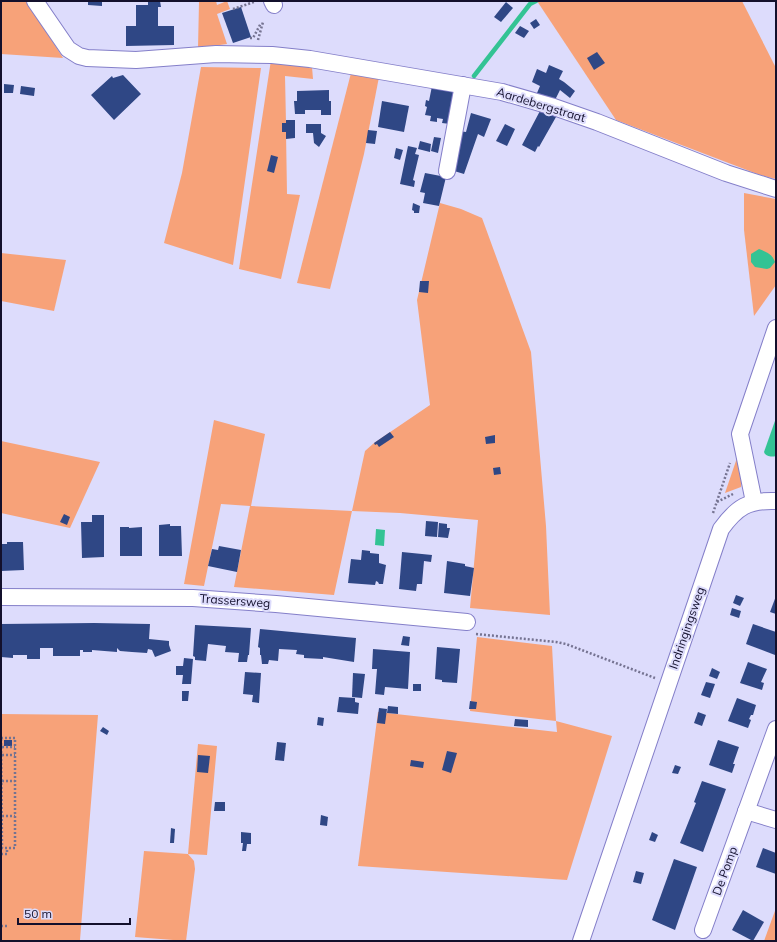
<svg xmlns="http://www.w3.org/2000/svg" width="777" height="942" font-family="Mulish,sans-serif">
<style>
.green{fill:#f7a279}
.water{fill:#33c394}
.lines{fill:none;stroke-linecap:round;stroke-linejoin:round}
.stream{stroke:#33c394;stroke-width:4.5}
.building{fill:#2f4785}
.minor-casing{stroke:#847fc9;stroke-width:18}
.path{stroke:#757391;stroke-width:2.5;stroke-dasharray:2 2;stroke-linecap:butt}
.minor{stroke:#fff;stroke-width:16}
.labels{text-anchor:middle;stroke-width:4;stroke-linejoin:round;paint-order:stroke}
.street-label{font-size:12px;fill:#13102c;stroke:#dddcfc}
</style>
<rect width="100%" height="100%" fill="#dddcfc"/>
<g class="green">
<path d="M1 1H27L63 58 1 54Z"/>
<path d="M177 1H216L217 5 227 1 230 9 217 14 227 44 198 48 199 2Z"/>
<path d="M537 1H742L776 68V179L760 175 616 120Z"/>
<path d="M271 60 312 67 313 79 285 76 286 123 282 124V132H286L287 194 300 195 281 279 239 269Z"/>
<path d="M201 67 261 68 233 265 164 243 182 173Z"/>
<path d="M351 73 379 77 364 154 330 289 297 283Z"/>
<path d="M744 193 776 199V285L754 316 744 230Z"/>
<path d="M440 203 461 209 482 218 531 352 546 526 550 615 470 608 478 520 400 513 352 511 334 595 234 587 250 506 221 504 204 586 184 584 214 420 265 434 251 506 352 511 365 451 374 443 430 405 417 300Z"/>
<path d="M1 253 66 260 54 311 1 301Z"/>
<path d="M1 441 100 462 70 528 1 513Z"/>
<path d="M738 455 742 476 741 487 725 493Z"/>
<path d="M477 637 552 646 556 721 612 736 567 880 358 866 378 712 557 732 556 721 470 711Z"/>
<path d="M1 714 98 715 80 940 92 941H1Z"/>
<path d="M198 744 217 746 207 855 188 854 194 861 195 869 186 941 135 937 144 851 188 854Z"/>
<path d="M776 908V941H764Z"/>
</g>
<g class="water">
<path d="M759 249C767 252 772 254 775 262L770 268 767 269 755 267 751 262V254Z"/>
<path d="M776 418V456C772 457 766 457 764 452Z"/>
<path d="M376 529 385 530 384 546 375 545Z"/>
</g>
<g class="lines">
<path class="stream" d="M474 76 530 4 536 1"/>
</g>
<g class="building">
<path d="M88 1H102V6L88 5Z"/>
<path d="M148 1H160L161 7H158V26H174V45L126 46V26H136V5H148Z"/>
<path d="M506 2 513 8 501 22 494 17Z"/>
<path d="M241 7 251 37 233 43 222 13Z"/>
<path d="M536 19 540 25 534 29 530 23Z"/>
<path d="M520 26 529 31 524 38 515 33Z"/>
<path d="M597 52 605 63 594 70 587 58Z"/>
<path d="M549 65 563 71 559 79 564 82 575 91 570 98 560 90 555 100 537 93 540 86 532 82 537 69 546 73Z"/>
<path d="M123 75 141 94 114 120 91 95 112 76 113 78Z"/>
<path d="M4 84 14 85 13 93H4Z"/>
<path d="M21 86 35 88 34 96 20 94Z"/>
<path d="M432 86 457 90 450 124 442 123 443 119 437 118V122L430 121 431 116 425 115 427 107 425 106 426 100 429 101Z"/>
<path d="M329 90V101H331V115H321V110H305V114H295L294 101H297V91Z"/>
<path d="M382 101 409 106 404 132 378 127Z"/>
<path d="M541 109 556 117 539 147 538 146 535 152 522 145Z"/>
<path d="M471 113 491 119 484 137 478 134 464 174 451 170 459 131 466 132Z"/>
<path d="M286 120H295V138L286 139V132H282V123H286Z"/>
<path d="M306 124H321V133L326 136 319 147 314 143 313 133H306Z"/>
<path d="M505 124 515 129 507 146 496 141Z"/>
<path d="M368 130 377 131 375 144 366 143Z"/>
<path d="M434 137 441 138 438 153 431 151Z"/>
<path d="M420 141 431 144 430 152 418 149Z"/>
<path d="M408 146 417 148 415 154 419 155 413 180 415 181 414 187 400 184Z"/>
<path d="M396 148 403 150 400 160 394 158Z"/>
<path d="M271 155 278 157 274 173 267 171Z"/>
<path d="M425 173 446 177 439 206 423 203 425 193 420 192Z"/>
<path d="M413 203 420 206 419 213H414V211L412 210Z"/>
<path d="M420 281H429L428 293 419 292Z"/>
<path d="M390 432 394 437 379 447 377 444 375 445 374 443Z"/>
<path d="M495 435V443L486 444 485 437Z"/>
<path d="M500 467 501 474 494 475 493 468Z"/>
<path d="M64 514 70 517 67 525 60 522Z"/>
<path d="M92 515H104V557L82 558 81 522H92Z"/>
<path d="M426 521 438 522 437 537 425 536Z"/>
<path d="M439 523 447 524V528H450L448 538 438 537Z"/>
<path d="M170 524V526H181L182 556H159V525Z"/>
<path d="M120 527H129V528L142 527V556H120Z"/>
<path d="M7 542H23L24 570 1 571V544H7Z"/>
<path d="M219 546 241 550 237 572 208 566 212 549 218 550Z"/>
<path d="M362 550 370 551V553L379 554V563L386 565 383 584H379L378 582 376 581 375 585 348 583 351 559 361 560Z"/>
<path d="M402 552 432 555 431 562 424 561 422 584H417L416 591 399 589Z"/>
<path d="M447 561 465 564V566L474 568 470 596 444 593Z"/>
<path d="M736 595 744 598 740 606 733 603Z"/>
<path d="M776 596V614L770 612Z"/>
<path d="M732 608 741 611 739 618 730 615Z"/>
<path d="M94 623 150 624 149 639 169 641V645L171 651 155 657 152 650 148 649 147 653 132 652 120 651 117 648V652L92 650V652H83V650H80V656H53V648H40V659H27V655H13V658L1 657V624Z"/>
<path d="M753 624 776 632V651L775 655 746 644Z"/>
<path d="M195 625 251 628 249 655H248L247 662H238L239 653 225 652 226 646 208 644 206 661 195 660V657L193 656Z"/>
<path d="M260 629 356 638 354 662 323 657V659L304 658V655L296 654 297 650 279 649 278 661 269 660 268 664H262L261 655H260V648L258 647Z"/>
<path d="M403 636 410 637 409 646 401 645Z"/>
<path d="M437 647 460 649 457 683 442 682V680L435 679Z"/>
<path d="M373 649 410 652 408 689 385 687 384 695 375 694 377 669H372Z"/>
<path d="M184 658 193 659 191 684H182L183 675H176V666H183Z"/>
<path d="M748 662 767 669 761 682 764 683 762 690 740 683Z"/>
<path d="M712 668 720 672 717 679 709 676Z"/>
<path d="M245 672 261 673 259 703 252 702 253 695 243 694Z"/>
<path d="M353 673 365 674 362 698 352 697Z"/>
<path d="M706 682 715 684 710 698 701 695Z"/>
<rect x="413" y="684" width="8" height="7"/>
<path d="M182 691H189L188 701H182Z"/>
<path d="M339 697 355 698V702L359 703 358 714 337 712Z"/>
<path d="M737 698 756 705 753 715H751L749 719 751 720 748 728 728 721Z"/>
<path d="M470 701 477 702 476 709H469Z"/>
<path d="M388 706 398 707V714L387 713Z"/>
<path d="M379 708 387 709 385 724 377 723Z"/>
<path d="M698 712 706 715 702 726 694 723Z"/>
<path d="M318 717 324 718 323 726 317 725Z"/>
<path d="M515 719 528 720V727L514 726Z"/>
<path d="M103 727 109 731 107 735 100 731Z"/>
<rect x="4" y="740" width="8" height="6"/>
<path d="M718 740 739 747 733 764H735L732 773 709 765Z"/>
<path d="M277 742 286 743 284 761 275 760Z"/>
<path d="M447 751 457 753 451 773 442 770Z"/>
<path d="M198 755 210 756 208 773 197 772Z"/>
<path d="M411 760 424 762 423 768 410 766Z"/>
<path d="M675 765 681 767 678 774 672 773Z"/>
<path d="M702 781 726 789 703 852 680 843 696 803 694 802Z"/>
<path d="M215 802H225V811H214Z"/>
<path d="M321 815 328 817 327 826 320 825Z"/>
<path d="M171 828 175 829 174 843H170Z"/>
<path d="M241 832 251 833V844H247L246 851H242L243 843H241Z"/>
<path d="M652 832 658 835 655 842 649 840Z"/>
<path d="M763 848 776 853V874L756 867Z"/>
<path d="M674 859 697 867 675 930 652 920Z"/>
<path d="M636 871 644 873 641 884 633 882Z"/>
<path d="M743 910 764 922 753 941 732 930Z"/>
</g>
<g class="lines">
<defs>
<g id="minor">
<path d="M35 1 68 49 79 56 87 58 136 60 216 54 272 55 310 59 502 92 554 107 597 122 726 173 776 189"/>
<path d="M272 1 274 5"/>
<path d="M447 171 463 85"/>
<path d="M754 502 740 434 776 328"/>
<path d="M1 597 193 598 276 604 467 622"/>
<path d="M746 811 776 820"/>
<path d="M703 930 776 729"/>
<path d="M581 941 721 529C737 507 748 500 776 501"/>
</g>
</defs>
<use href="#minor" class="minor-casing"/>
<g class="path">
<path d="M233 9 254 2"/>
<path d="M250 38H253L261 23"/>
<path d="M258 40 263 22"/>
<path d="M717 502 733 494"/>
<path d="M713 513 730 463"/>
<path d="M476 634 556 642 566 644 655 678"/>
<path d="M1 738H15V848H2Z"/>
<path d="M2 747H15"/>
<path d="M2 755H15"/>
<path d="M2 781H15"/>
<path d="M2 816H15"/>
<path d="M1 854H7V849"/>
<path d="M1 926H8"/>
</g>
<use href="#minor" class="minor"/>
</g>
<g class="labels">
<g class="street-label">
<text transform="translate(541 105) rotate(17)" y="4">Aardebergstraat</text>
<text transform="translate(235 601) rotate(4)" y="4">Trassersweg</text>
<text transform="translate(687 628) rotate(-71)" y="4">Indringingsweg</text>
<text transform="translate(725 871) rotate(-70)" y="4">De Pomp</text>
</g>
</g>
<rect width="777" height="942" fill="none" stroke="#13102c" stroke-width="4"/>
<path d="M18 918v6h112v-6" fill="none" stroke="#13102c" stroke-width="2"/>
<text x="24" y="918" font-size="12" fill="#13102c" stroke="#dddcfc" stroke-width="3" paint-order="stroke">50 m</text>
</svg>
